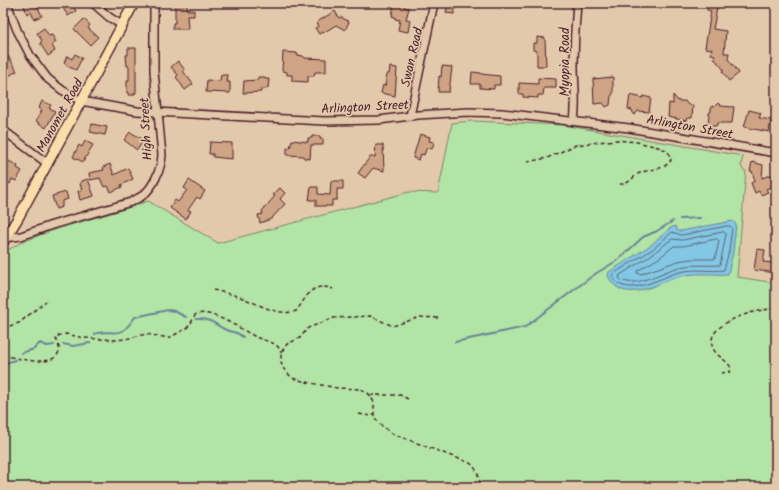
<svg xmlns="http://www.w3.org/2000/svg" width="779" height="490" font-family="Kalam,sans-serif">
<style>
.green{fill:#b1e4a5;stroke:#7e8268}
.water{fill:#82c7e3;stroke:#6c8499}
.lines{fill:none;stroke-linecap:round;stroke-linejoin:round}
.shore{stroke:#606275;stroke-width:1}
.stream{stroke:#6c8499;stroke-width:2}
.building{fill:#cea484;stroke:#4a1f2b}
.minor-casing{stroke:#4a1f2b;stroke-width:10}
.major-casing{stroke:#4a1f2b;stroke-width:12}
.path{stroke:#4a1f2b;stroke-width:1.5;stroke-dasharray:4 3;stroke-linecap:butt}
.minor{stroke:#e3c9ab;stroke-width:7}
.major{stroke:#f9deab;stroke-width:9}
.labels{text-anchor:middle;stroke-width:3.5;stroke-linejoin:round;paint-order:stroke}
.street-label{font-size:13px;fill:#4a1f2b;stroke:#e3c9ab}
</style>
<rect width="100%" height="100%" fill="#e3c9ab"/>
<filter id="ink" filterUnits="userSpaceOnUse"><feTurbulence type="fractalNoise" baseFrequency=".025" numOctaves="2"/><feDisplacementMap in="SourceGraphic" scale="8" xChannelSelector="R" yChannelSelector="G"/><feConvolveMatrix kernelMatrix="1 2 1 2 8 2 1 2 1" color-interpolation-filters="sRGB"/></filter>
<g filter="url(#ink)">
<path class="green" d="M472 121 563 125 743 156 741 165 743 170 746 171 737 277 776 283V487H3V253C10 249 17 244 25 241 65 224 108 216 148 201L218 243 409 192 438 193 452 123Z"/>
<path class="water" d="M732 221 736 224 733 252 728 274C713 275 697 272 682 276 658 281 624 308 608 276L609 272 651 245 669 229 675 226 678 231H681Z"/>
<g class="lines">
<g class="shore">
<path d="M727 226H730L732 228 729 251 724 270C710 272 695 268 680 272 662 276 625 301 612 276L613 274 653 249 672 232 681 235Z"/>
<path d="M724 232 726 234 720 265C707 266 693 264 680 267 665 270 631 291 619 278L620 275 647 258 672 239 682 240Z"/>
<path d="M717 239 719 241 715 259H690L678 261 641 274 637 273V271L659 258 674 246H683Z"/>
</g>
<g class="stream">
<path d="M680 219 700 218"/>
<path d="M770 219 776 220"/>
<path d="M196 319C213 319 212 323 226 330 233 333 235 330 243 337"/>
<path d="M95 334C104 329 116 336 124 330 128 327 132 321 135 317L168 310 174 311 186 317"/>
<path d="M455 342 525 327 595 274 618 260 643 237 657 231 673 221"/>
<path d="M63 344 73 346 90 343"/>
<path d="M21 353 34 349 40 343 47 346 54 345"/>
<path d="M3 364 15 360"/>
</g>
</g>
<g class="building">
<path d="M23 3H36L42 16 34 19 31 12 27 14Z"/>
<path d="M60 3H71L76 11 68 16Z"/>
<path d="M398 3 404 4V7L409 8 406 19 410 20 408 32 398 30 400 20 395 19V17L392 16 394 4 397 5Z"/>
<path d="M448 3H456L454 14 446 13Z"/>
<path d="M708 3H718L713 29 726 31 724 53H729L728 59 739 73 729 81 722 71 724 70 714 58 715 55 711 54 712 49 705 48 711 11 707 10Z"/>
<path d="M175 4H187V10H194V16H187L188 29H173V23H175Z"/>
<path d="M335 11 339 18 341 17 349 22 345 30 336 25 323 33V32L319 34 315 28 319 26 317 22Z"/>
<path d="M84 19 90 25 88 28 98 37 90 45 74 29Z"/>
<path d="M44 28 49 36 52 35 56 42 52 45 55 51 48 56 40 43 42 41 37 33Z"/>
<path d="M537 37 545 38 546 66H537V51L533 50V43H537Z"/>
<path d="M128 48H136V93H134V95H128L129 93H127V80H129V66H127L126 55H128Z"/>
<path d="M283 52 297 53V55L303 56 305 58 326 59V72H315L314 76H308V82L292 81V75H287V72L282 71Z"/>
<path d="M75 54 82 58 76 70 67 66V65L64 63 67 56 72 59Z"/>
<path d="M8 56 17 71 7 77 3 70V59Z"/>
<path d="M178 61 185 70 183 71 193 84 185 90 176 77 178 75 171 67Z"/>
<path d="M442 66 452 67 449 92H438L439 76 441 77Z"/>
<path d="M390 67 397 68 395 96 381 93 383 85 385 86 387 74H389Z"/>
<path d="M472 72 481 73V74L500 76V85H494V89L480 88V84H471Z"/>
<path d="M221 75H228L227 82H230V93L206 92 207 80 220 81Z"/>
<path d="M258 77H265V79H269L268 88H266V89H261V92L243 93 244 81 258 80Z"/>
<path d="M613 77V94L611 96 610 105 606 107 603 103 594 104 593 79Z"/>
<path d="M538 78 556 79V88H544L543 95H538V98L523 97V94H519V83L538 84Z"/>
<path d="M630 95 643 98V96L651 98 649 112 638 111 634 115 632 110 628 109Z"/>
<path d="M673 95 678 101H685L688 105H693L692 118H687L686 121 668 117 669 103 673 104Z"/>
<path d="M42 101 51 105 49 108 55 111 46 128 36 121 42 110 39 108Z"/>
<path d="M718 103 721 106 734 107 732 123H717V126H708L709 113H710L712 106 714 107Z"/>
<path d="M749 110 761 113 759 118 771 120 769 132 744 127Z"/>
<path d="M92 124 107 127 105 135 90 132Z"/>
<path d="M130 132 144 140 137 150 124 140Z"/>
<path d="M420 134 430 137 429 141 434 142 432 149 427 147 424 155 421 154 419 160 413 158Z"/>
<path d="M312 136H320V139H323V145H311L310 159 304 158V156L287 155V148H290L292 140 308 142V138H312Z"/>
<path d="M85 141 93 145 83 162 73 157 79 145 82 147Z"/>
<path d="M210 142 232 143V159L213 157V154H209Z"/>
<path d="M376 145H383L384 171 373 168 365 178 358 173 370 157H375Z"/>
<path d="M7 160 18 166 17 168 22 171 16 181 12 179 10 184 3 180V168Z"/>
<path d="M752 162 763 165 762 178 771 175 776 185 766 189 768 192 761 195 759 191 755 193 751 183 755 181 752 171H750Z"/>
<path d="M110 164 114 175 128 168 133 179 121 185 122 187 111 192 108 186 104 187 100 178 90 180 89 173 104 170 103 167Z"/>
<path d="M88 179 94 196 80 200 78 191 82 190 80 184 82 181Z"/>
<path d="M189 180 205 191 200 199 197 197 188 210 191 211 186 219 170 208 175 200 178 202 187 190 184 188Z"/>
<path d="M331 181H343V189H337V200H332V206H316V200H309L311 187H318V194L330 195Z"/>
<path d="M280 188 285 193 280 199 285 204 271 219 260 223 258 215 263 214 262 211 275 196 273 195Z"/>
<path d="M66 192 68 199 62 201V207L56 209 52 196Z"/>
<path d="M757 249 765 250 763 262 776 263V273L754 270Z"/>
</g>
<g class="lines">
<defs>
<g id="minor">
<path d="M7 3 17 30 30 55 48 79 62 90 81 101 137 111 324 121 379 120 418 115 468 112 502 113 629 128 776 153"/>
<path d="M93 3 109 17 123 26"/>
<path d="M410 116 434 3"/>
<path d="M574 120C577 101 574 84 574 65 574 44 575 24 577 3"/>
<path d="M3 130 48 164"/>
<path d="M3 238 21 236 52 225 131 202C134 200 139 198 142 196 154 187 161 169 162 155L154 71V3"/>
</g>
<path id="major" d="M3 242 18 218 134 3"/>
</defs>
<use href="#minor" class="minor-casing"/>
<use href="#major" class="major-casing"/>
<g class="path">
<path d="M527 162 547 158 576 145 615 140 637 142 658 147 668 151 671 160C665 170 651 169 642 172 633 175 630 185 620 184"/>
<path d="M213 290C222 292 231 294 240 297 257 303 278 317 296 311 307 298 310 281 333 289"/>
<path d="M438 318 420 317 393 326 370 316 334 318 308 328 300 338 287 344 281 353V362L283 368 292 378 306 382 337 388 361 389 368 393 374 402V417L382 426 393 434 470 463C478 469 479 478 481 487"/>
<path d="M3 328 19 323 46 301"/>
<path d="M3 355C16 358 55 369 59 351 60 347 57 342 56 339L57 336 66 334 84 338 116 340 125 339 146 334 169 338 187 328 191 323 195 315C209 307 242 330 256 337 262 340 270 341 276 345 279 347 280 350 281 353"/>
<path d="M721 373 730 372 731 368C727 359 714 356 712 345 707 322 759 308 776 309"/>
<path d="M370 395H400L408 399"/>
<path d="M359 414 371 416 374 415"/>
</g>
<use href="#minor" class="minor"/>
<use href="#major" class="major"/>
</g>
</g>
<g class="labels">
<g class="street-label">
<text transform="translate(411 57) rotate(-77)" y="5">Swan Road</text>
<text transform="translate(564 62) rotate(-90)" y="5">Myopia Road</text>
<text transform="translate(365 106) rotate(-3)" y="5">Arlington Street</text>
<text transform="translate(59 115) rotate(-61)" y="5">Manomet Road</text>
<text transform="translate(690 126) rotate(10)" y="5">Arlington Street</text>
<text transform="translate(145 129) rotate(-93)" y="5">High Street</text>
</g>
</g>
<rect width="779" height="490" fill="none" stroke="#e3c9ab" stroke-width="16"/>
<rect x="8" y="8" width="763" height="474" fill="none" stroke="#4a1f2b" stroke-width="1.5" filter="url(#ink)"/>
</svg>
